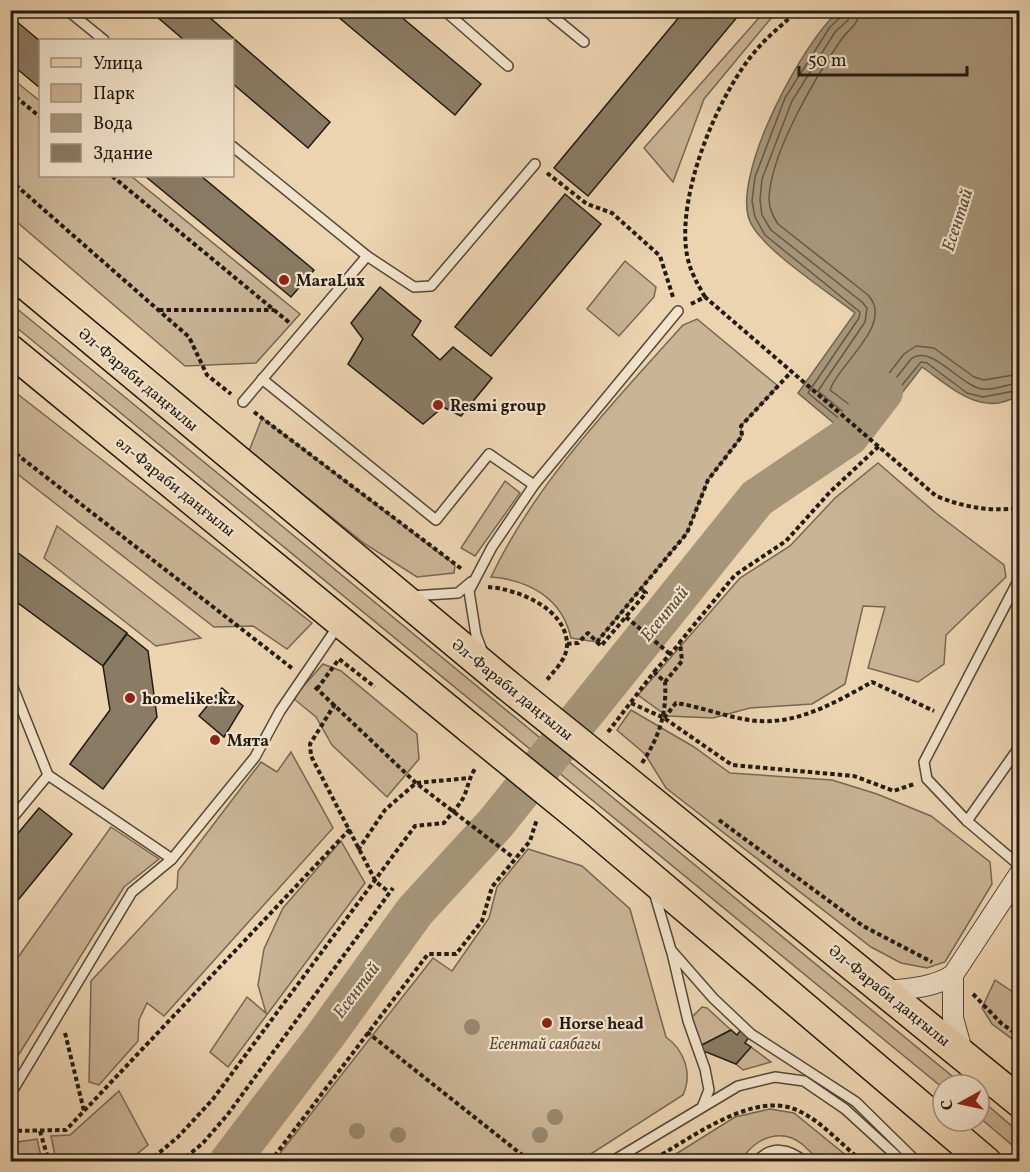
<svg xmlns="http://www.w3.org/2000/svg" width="1030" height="1172" font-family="Vollkorn,serif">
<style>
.green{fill:#cab496;stroke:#766753;stroke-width:1.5}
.water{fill:#a7957a;stroke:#726450;stroke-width:1.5}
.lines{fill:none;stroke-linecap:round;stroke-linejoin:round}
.shore{stroke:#645845;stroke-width:1.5}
.river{stroke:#a7957a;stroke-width:40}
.building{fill:#8b7b64;stroke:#221a10;stroke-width:1.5}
.service-casing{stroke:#544838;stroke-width:12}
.minor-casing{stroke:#544838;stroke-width:22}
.primary-casing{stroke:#221a10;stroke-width:33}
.path{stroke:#221a10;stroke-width:4;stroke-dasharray:4.5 3;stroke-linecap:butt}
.service{stroke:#f3e3cc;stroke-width:9}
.minor{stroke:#f3e3cc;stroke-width:20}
.primary{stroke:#ecd4b1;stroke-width:30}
.primary-bridge-casing{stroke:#221a10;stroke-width:33;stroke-linecap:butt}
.primary-bridge{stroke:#ecd4b1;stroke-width:30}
.tree{fill:#98876e}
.poi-dot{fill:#8f2418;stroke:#f3e3cc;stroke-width:2}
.labels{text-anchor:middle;stroke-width:4.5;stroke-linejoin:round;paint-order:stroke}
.poi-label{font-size:16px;font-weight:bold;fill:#221a10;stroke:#f3e3cc;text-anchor:start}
.street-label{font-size:16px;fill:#221a10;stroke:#f3e3cc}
.park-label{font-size:16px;font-style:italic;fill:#544838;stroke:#f3e3cc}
.water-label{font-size:18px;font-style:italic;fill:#574b3a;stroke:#f3e3cc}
</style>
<rect width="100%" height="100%" fill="#ecd4b1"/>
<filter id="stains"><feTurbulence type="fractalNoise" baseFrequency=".00333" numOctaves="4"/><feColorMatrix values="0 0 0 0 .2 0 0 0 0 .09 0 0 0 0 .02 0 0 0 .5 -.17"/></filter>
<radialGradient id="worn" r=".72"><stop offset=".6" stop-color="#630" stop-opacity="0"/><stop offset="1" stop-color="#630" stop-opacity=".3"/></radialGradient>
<g class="green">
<path d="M765 11H777L704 99 673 182 644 148Z"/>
<path d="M10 77 40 101V176H131L300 314 256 363 185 366 11 217Z"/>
<path d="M625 261 656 287 654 297 619 336 587 309Z"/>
<path d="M10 303 137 407 963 1085H943V1088L11 323Z"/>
<path d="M697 319 778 386 741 426 742 436 708 480 687 533 597 642 571 638C562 598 529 580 491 577 536 482 613 403 683 325Z"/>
<path d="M11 389 312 623 287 649 253 626 214 627 11 469Z"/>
<path d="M262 418 455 565 454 573 417 577 365 544 249 451Z"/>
<path d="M878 463 937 514 1004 565 1006 577 946 635 944 664 918 682 868 668 885 607 863 606 845 684 812 704 750 708 713 718 667 716 638 695 740 578 790 546 835 498Z"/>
<path d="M505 481 520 493 475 556 461 548Z"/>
<path d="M57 526 201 638 156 646 44 558Z"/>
<path d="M323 664 341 671 417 734 419 759 387 797 332 745 316 717 293 698Z"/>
<path d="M631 710 694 747 730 773 832 780 877 794 931 816 990 862 992 884 945 962 927 968 901 963 871 947 666 788 645 754 617 730Z"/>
<path d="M291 752 333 828 164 1016 147 1003 139 1020 138 1041 99 1085 89 1082 91 981 177 888 178 871 261 762 277 772Z"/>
<path d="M111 827 159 859 124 887 11 1067V967Z"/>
<path d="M341 841 365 883 228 1067 210 1052 247 997 266 1013 258 985 264 949 283 908Z"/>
<path d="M528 849 582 866 630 909 666 1037C684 1050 693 1073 683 1095L580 1161H274L433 958 452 971 489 918 497 887Z"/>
<path d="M995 980 1019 996V1044L992 1024 982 1008Z"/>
<path d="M702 1007 707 1008 731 1030 696 1048 688 1021Z"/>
<path d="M751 1047 771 1062 743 1070 736 1064Z"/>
<path d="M119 1091 148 1145 128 1161H56L51 1136 70 1135Z"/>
<path d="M979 1098 1019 1132V1151L979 1117Z"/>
<path d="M770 1109 794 1113 853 1161C845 1161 833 1164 825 1161 817 1160 808 1149 802 1144 782 1128 758 1137 744 1156L754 1161 663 1162 735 1117Z"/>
<path d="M37 1139 42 1161H11V1143Z"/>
</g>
<path class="water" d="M839 11H1019V394C984 420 951 387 922 367L861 446 798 393 855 313C830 293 758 247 749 219 733 172 803 41 839 11Z"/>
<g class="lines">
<g class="shore">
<path d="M843 10 842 16 830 27 785 98 755 177 752 201 755 217 765 235 860 312 859 318 808 393 860 436 921 362 927 363 967 393 983 397 1020 390"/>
<path d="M850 10 848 20 835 32 792 101 762 179 760 200 762 215 771 230 862 302 867 308 865 322 818 391 859 425 911 359C931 343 959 385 982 389 995 391 1006 384 1020 383"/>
<path d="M859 10C859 26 848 29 841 40 815 78 771 152 769 198 769 209 773 216 778 224L868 295C895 324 839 363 830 390L859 412 904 354 916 346 934 348 974 377 984 380 1020 374"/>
</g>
<path class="river" d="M229 1162 325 1036 415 911 495 824 757 498 849 436 883 392"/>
</g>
<g class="building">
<path d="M149 10H201L330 122 308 148 232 83V40H184Z"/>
<path d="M330 10H393L481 84 455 115Z"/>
<path d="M685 10H743L588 196 554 168Z"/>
<path d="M10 16 40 41V88L10 63Z"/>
<path d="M145 176H201L314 270 291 297Z"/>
<path d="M565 194 601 224 491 356 455 327Z"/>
<path d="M380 287 421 321 412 335 440 360 453 347 492 378 461 416 443 407 423 424 348 364 363 339 351 323Z"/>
<path d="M10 547 127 633 103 666 10 597Z"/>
<path d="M127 634 148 651 157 717 103 789 70 764 110 710 103 666Z"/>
<path d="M222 688 243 706 224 737 199 716Z"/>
<path d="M39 808 72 834 10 910V843Z"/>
<path d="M743 1027 751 1034 745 1043 751 1047 736 1064 696 1048 731 1030 737 1035Z"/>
</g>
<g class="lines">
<defs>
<g id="service">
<path d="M67 10 104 40"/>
<path d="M444 10 508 66"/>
<path d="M545 10 584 42"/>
<path d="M232 146 367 256 414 287 431 286 535 164"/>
<path d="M262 379 436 520 489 454 534 485"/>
<path d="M243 402 367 256"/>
<path d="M1020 577 924 762 927 779 967 821 1020 866"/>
<path d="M411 596 458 593 471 582"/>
<path d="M483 653 476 635 469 591 492 547 534 485 678 311"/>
<path d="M10 680 48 775 172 859"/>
<path d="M10 821 48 775"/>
<path d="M967 821 1020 746"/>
<path d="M654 892 671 950 713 998 751 1034 856 1102 917 1162"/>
<path d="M672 953 688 1021 705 1069 709 1090 703 1105"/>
<path d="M10 1095 132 892 172 859 255 757 280 711 338 626"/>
<path d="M611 1162 738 1086 775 1077 804 1081 845 1109 903 1162"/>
<path d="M756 1162C771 1145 789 1148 805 1162"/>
</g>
<g id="minor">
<path d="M953 975V1018L963 1054"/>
<path d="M884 991C907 989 933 988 953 975L1020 873"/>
</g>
<g id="primary">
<path d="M10 271 507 685"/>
<path d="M10 350 471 729"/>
<path d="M620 776 1020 1102"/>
<path d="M584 821 986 1162"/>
</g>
</defs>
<use href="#service" class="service-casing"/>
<use href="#minor" class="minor-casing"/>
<use href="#primary" class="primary-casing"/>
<g class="path">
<path d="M10 92 40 117"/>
<path d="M547 173 587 204 612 213 660 256 673 297"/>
<path d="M112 176 291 324"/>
<path d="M10 180 189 337 207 375 231 394"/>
<path d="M705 297C697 283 690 271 687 255 676 195 718 93 758 48 770 34 785 23 798 10"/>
<path d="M691 304 705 297 936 496C964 507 989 512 1020 508"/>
<path d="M159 310H274"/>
<path d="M254 412 463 570"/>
<path d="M10 449 293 669"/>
<path d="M488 587C518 589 567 609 567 645 567 659 554 671 546 681"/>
<path d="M626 617 670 654"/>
<path d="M597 642 601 646 646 593 641 589"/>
<path d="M567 644 578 643 588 633 597 642 687 533 708 480 742 436 741 426 792 371"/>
<path d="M654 672 680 643"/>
<path d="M315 687 416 783 514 858"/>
<path d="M317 689 339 659 375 687"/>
<path d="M631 703 664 718 732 765 854 776 894 791 914 784"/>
<path d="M335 704 310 744 311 756 376 882 389 892"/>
<path d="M664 718 676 703C703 707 731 719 758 721 799 724 838 701 872 682L934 711"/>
<path d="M608 732 654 672 665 682 682 661 680 642 735 575 786 541 830 492 879 446"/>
<path d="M642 763C659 737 667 714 665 682"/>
<path d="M719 820 863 926 932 962"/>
<path d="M358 850 385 810 416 783 469 778"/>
<path d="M973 994 1002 1024 1020 1036"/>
<path d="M367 1032 531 1162"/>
<path d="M65 1033 84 1111"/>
<path d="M10 1131 66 1130 350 829"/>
<path d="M40 1131 49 1162"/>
<path d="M148 1162 178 1137 213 1099 415 826 444 823C450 815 457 808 462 800 468 790 468 779 475 769"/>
<path d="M180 1162 203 1143 228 1114 393 888"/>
<path d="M270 1162 428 954H456L482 921 492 887 530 841 537 819"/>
<path d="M649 1162C689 1140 756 1087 801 1112 823 1123 843 1146 863 1162"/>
</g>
<use href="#service" class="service"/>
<use href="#minor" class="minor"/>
<use href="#primary" class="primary"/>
<defs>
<g id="primary-bridge">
<path d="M507 685 620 776"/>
<path d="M471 729 584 821"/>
</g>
</defs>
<use href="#primary-bridge" class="primary-bridge-casing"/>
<use href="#primary-bridge" class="primary-bridge"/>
</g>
<g class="tree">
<circle cx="472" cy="1027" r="8"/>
<circle cx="555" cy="1117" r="8"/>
<circle cx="357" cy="1131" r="8"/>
<circle cx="398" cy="1135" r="8"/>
<circle cx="540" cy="1135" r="8"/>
</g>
<g class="poi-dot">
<circle cx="284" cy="280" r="6"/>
<circle cx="438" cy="405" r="6"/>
<circle cx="130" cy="698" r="6"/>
<circle cx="215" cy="740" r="6"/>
<circle cx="547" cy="1023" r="6"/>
</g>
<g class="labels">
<g class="poi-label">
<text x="296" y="286">MaraLux</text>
<text x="450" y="411">Resmi group</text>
<text x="142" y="704">homelike.kz</text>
<text x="227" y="746">Мята</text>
<text x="559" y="1029">Horse head</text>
</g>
<g class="street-label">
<text transform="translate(139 379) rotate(40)" y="6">Әл-Фараби даңғылы</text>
<text transform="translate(176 486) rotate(39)" y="6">әл-Фараби даңғылы</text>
<text transform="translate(513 689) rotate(39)" y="6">Әл-Фараби даңғылы</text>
<text transform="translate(890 995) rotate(39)" y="6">Әл-Фараби даңғылы</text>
</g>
<g class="park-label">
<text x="545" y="1049">Есентай саябағы</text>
</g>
<g class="water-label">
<text transform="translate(957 220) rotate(-72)" y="6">Есентай</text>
<text transform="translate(664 614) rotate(-51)" y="6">Есентай</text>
<text transform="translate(356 990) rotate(-53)" y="6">Есентай</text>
</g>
</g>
<rect width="1030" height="1172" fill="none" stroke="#ecd4b1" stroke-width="36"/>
<rect x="12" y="12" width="1006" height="1148" fill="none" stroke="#221a10" stroke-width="3"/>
<rect x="18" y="18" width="994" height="1136" fill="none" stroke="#221a10" stroke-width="1.5"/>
<rect x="39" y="39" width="195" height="138" fill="#f3e3cc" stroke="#9f9381" stroke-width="1.5"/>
<rect x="51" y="58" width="30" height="9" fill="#ecd4b1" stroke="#9f9381" stroke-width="1.5"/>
<text x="93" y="69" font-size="18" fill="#221a10">Улица</text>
<rect x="51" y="84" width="30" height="18" fill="#cab496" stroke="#9f9381" stroke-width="1.5"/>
<text x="93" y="99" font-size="18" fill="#221a10">Парк</text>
<rect x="51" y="114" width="30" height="18" fill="#a7957a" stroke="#9f9381" stroke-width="1.5"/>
<text x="93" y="129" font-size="18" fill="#221a10">Вода</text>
<rect x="51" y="144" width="30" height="18" fill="#8b7b64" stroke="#9f9381" stroke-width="1.5"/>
<text x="93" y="159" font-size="18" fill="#221a10">Здание</text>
<g transform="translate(961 1103) rotate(262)"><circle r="28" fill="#f3e3cc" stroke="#9f9381" stroke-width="1.5"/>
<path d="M0-4.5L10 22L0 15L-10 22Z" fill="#8f2418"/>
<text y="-9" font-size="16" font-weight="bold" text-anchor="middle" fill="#221a10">С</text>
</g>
<path d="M799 66v9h168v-9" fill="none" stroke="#221a10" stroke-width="3"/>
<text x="808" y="66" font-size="18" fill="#221a10" stroke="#f3e3cc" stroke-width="4.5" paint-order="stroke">50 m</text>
<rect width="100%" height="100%" filter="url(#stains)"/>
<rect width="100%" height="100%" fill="url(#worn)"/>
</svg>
